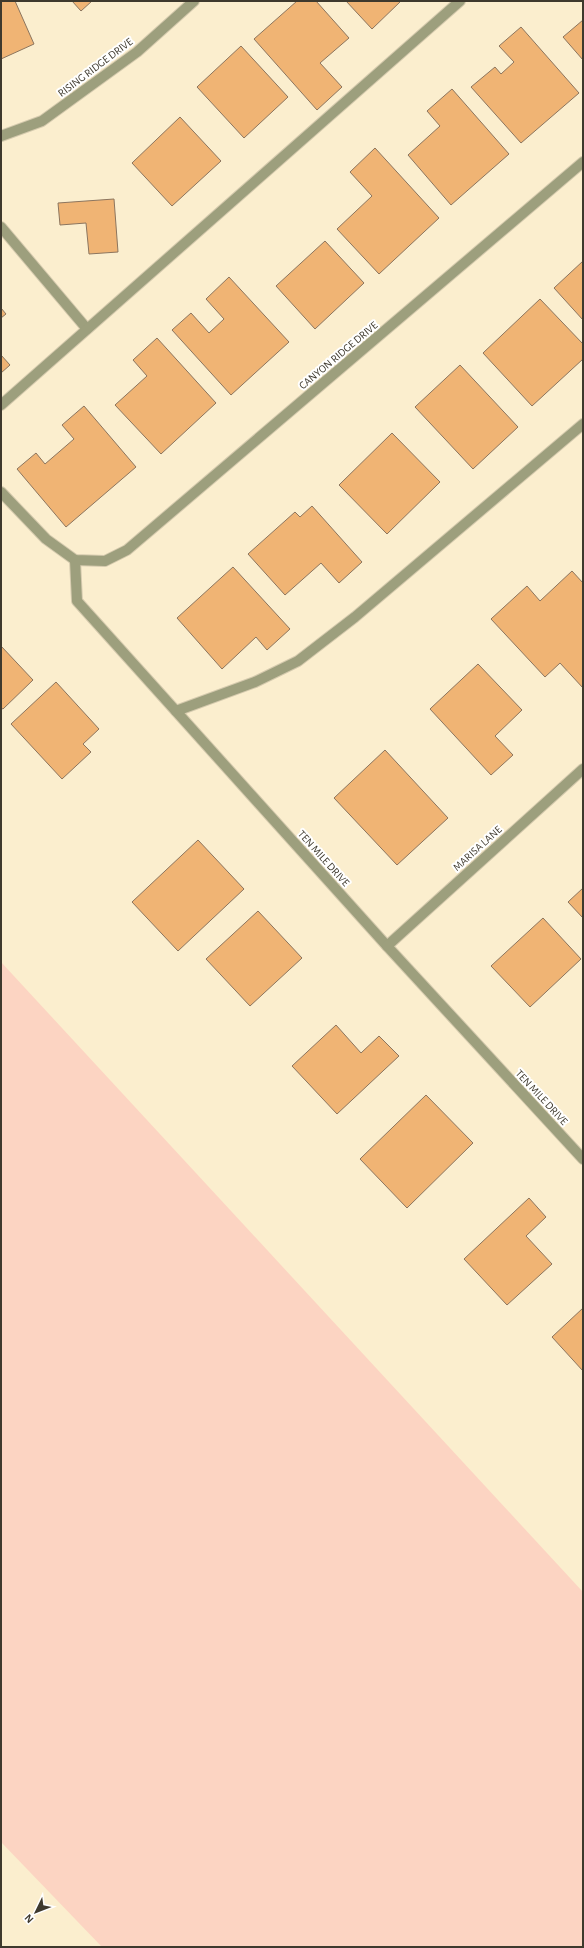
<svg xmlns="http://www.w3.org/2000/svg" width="584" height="1948" font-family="'Alegreya Sans',sans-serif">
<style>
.green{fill:#fcd4c2}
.building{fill:#f0b474;stroke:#8c755e}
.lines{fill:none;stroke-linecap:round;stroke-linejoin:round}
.minor-casing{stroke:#d5caae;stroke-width:12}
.minor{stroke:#9d9f7d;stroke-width:10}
.labels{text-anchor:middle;stroke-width:4;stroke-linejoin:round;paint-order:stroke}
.street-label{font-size:11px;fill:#3e392d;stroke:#fff}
</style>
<rect width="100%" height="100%" fill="#fbeece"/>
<path class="green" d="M1 962 583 1592V1947H102L1 1842Z"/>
<g class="building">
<path d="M1 1H15L34 44 1 59Z"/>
<path d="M72 1H92L81 11Z"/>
<path d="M297 1H316L349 38 320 63 342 87 317 110 254 39Z"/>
<path d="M346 1H401L372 29Z"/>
<path d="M583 20V60L563 37Z"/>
<path d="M521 27 579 93 521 143 471 87 495 67 501 74 514 62 499 46Z"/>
<path d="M241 46 288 97 244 138 197 87Z"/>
<path d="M452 89 509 154 451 205 408 155 440 126 427 111Z"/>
<path d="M180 117 221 161 172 206 132 163Z"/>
<path d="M375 148 439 218 379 274 337 229 372 196 350 172Z"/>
<path d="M114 199 118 252 89 254 86 223 60 225 58 203Z"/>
<path d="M325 241 364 283 315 329 276 286Z"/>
<path d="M583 261V320L554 288Z"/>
<path d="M229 277 289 342 231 395 172 330 191 313 209 333 224 319 206 299Z"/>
<path d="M540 299 583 344V359L532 406 483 353Z"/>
<path d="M1 308 6 314 1 318Z"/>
<path d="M157 338 216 403 161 454 115 405 147 376 133 360Z"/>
<path d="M1 355 10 365 1 373Z"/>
<path d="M460 365 518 427 473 469 415 407Z"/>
<path d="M84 406 136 467 66 527 17 469 36 453 45 464 74 439 62 425Z"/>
<path d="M392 433 440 482 387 534 339 485Z"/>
<path d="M312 506 362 562 339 583 321 563 285 595 248 554 295 512 300 517Z"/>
<path d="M233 567 290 629 267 650 256 637 222 669 177 618Z"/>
<path d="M572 571 583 583V688L560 663 545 677 491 619 527 586 540 601Z"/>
<path d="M1 646 33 680 3 709 1 708Z"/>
<path d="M478 664 522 710 495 736 513 755 491 775 430 709Z"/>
<path d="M56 682 99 729 83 744 91 752 62 779 11 724Z"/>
<path d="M385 750 448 818 397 865 334 798Z"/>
<path d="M198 840 244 889 178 951 132 902Z"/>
<path d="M583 888V918L568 902Z"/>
<path d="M258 911 302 958 250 1006 206 959Z"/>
<path d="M543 918 581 959 530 1007 491 966Z"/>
<path d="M336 1025 361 1053 379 1036 399 1056 337 1114 292 1066Z"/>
<path d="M426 1095 473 1143 407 1208 360 1159Z"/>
<path d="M529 1198 546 1217 526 1236 552 1264 507 1305 464 1259Z"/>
<path d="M583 1308V1371L552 1337Z"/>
</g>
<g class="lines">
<defs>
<g id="minor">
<path d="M1 136 42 121 137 52 194 1"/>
<path d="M1 227 87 329"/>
<path d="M1 405 460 1"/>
<path d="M1 492 46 539 75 560 105 561 127 550 583 162"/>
<path d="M75 560 77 601 387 946 583 1159"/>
<path d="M176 711 255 682 298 661 355 617 583 424"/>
<path d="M387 946 583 769"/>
</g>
</defs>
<use href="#minor" class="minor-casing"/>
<use href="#minor" class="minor"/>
</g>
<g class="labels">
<g class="street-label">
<text transform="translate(95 67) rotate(-37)" y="4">RISING RIDGE DRIVE</text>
<text transform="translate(338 355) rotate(-40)" y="4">CANYON RIDGE DRIVE</text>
<text transform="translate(477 848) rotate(-42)" y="4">MARISA LANE</text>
<text transform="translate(324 858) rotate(48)" y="4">TEN MILE DRIVE</text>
<text transform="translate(542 1097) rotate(47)" y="4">TEN MILE DRIVE</text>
</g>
</g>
<rect width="584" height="1948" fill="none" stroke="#3e392d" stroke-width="4"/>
<g transform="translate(36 1912) rotate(227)" stroke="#ffffff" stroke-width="3" paint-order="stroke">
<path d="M0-3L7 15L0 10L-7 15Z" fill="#3e392d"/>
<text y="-6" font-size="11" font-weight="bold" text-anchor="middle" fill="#3e392d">N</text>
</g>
</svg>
